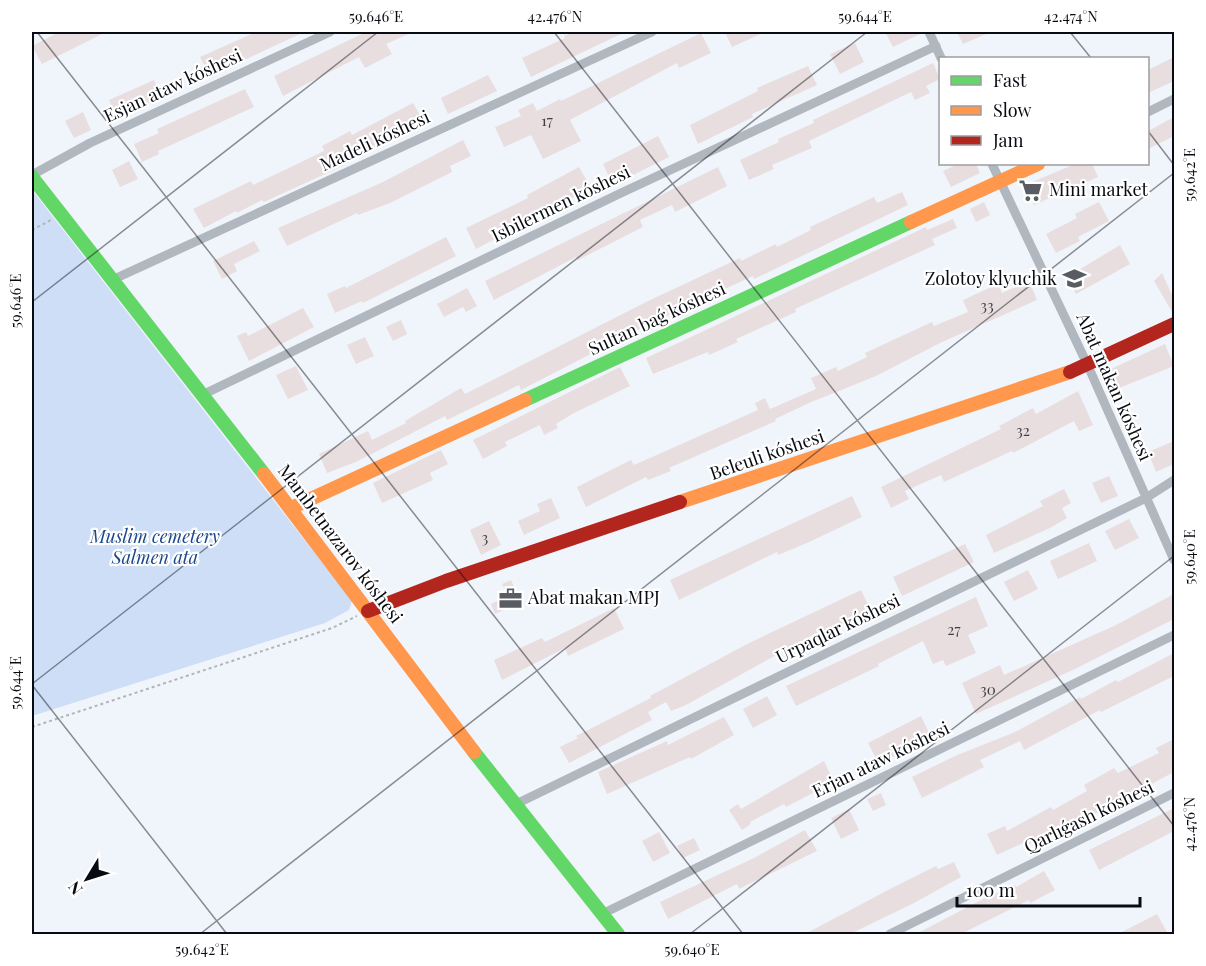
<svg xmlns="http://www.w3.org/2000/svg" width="1206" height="966" font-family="'Playfair Display',serif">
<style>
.green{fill:#cedef6}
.building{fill:#e8dedf}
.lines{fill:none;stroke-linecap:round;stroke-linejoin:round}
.path{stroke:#b0b5bc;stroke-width:2;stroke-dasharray:3 3;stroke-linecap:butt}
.street{stroke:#b1b7bf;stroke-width:9}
.fast{stroke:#63d668;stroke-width:14}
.slow{stroke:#ff974d;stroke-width:14}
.jam{stroke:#b3261e;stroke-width:14}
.ticks{fill:none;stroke:#080b11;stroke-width:1.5;stroke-opacity:0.45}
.labels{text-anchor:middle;stroke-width:4.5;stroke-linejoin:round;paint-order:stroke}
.number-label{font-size:15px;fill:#404044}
.street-label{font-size:18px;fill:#080b11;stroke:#fff}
.poi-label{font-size:18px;fill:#080b11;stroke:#fff;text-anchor:start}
.park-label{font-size:18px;font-style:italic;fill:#1a4789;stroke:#fff}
.neatline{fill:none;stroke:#080b11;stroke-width:2}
.ticks-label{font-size:15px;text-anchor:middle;fill:#080b11}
</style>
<rect width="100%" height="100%" fill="#f0f5fb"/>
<path class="green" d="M32 190 352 601 349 610 325 623 32 716Z"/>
<g class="building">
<path d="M59 32H106L42 64 32 46Z"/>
<path d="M256 32H304L210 76 200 57Z"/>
<path d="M366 32H413L386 44 392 54 365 68 359 57 283 96 274 76Z"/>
<path d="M574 32H625L531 77 522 58 565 38 564 36Z"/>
<path d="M725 32H765L732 47Z"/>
<path d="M885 32H922V33L893 47Z"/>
<path d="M957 32H991L963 44Z"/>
<path d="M701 33 711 53 679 68 677 63 570 120 581 141 543 159 531 135 504 147 495 127 521 116 518 110 533 103 537 111 560 99 561 101Z"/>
<path d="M855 43 864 62 840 74 830 54Z"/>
<path d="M1174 57V81L1148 93V70Z"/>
<path d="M933 63 940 79 926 86 930 93 915 100 911 92 809 141 812 148 772 165 774 169 749 180 740 160 779 142 778 139 814 123 813 120Z"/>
<path d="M808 66 817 85 752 114 753 117 698 144 690 125 758 91 757 88Z"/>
<path d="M488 75 497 91 448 114 441 98Z"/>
<path d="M154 80 162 97 118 119 109 100Z"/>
<path d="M245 89 254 107 158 151 159 154 142 162 134 144 159 133 157 129Z"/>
<path d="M413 103 424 122 334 170 264 202 262 200 237 213 236 211 204 228 193 209 251 181 253 185 293 166 324 151 322 146 350 131 352 135Z"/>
<path d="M83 112 91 130 74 138 65 121Z"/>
<path d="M1174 117V136L1148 149V131Z"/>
<path d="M658 136 669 157 613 185 603 164Z"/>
<path d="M463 140 471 156 450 166 452 172 390 203 358 215 357 213 287 246 278 228 383 182Z"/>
<path d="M129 161 138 179 120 187 112 170Z"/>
<path d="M958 164H976L980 173 951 187 943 171Z"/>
<path d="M1075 164H1092L1098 177 1034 205 1025 185Z"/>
<path d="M579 167 591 188 476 249 466 228 528 198 527 195Z"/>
<path d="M718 167 727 186 675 212 672 205 640 220 643 227 578 260 576 257 494 300 485 281Z"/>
<path d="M902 192 908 205 754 279 753 276 653 322 521 390 519 385 447 420 445 416 356 462 327 473 319 454 368 431 372 440 406 423 405 421 461 388 465 394 648 301 740 258 741 261 776 244 777 247 811 230 810 227 874 197 877 203Z"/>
<path d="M984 202 990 215 976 222 970 209Z"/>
<path d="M1099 202 1109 221 1078 237 1080 241 1056 253 1046 234 1077 218 1075 214Z"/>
<path d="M953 219 957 228 932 239 935 245 795 309 796 312 736 339 738 342 709 355 708 352 653 374 646 358 926 227 927 230Z"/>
<path d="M446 237 456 256 363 303 362 301 335 313 327 294 345 286 346 288Z"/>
<path d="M254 241 260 251 234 264 237 271 222 279 213 261Z"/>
<path d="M1120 245 1130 264 1076 294 1067 277Z"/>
<path d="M1162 273 1174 299V315L1154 281Z"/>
<path d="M1029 281 1037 300 942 342 876 376 809 403 775 419 776 421 669 468 671 471 648 480 646 477 586 507 577 487 631 460 634 465 758 410 755 403 765 398 770 409 816 389 811 378 836 367 838 371 867 357 865 353 932 322 934 326 968 312 963 300 998 284 1002 293Z"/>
<path d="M467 288 477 306 466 312 463 307 444 317 437 304Z"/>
<path d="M303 308 314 327 249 361 237 336 246 332 248 336Z"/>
<path d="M401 320 407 334 393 341 386 327Z"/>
<path d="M365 337 374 356 356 364 347 345Z"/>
<path d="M1165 344 1174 366 1119 388 1111 369Z"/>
<path d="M296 366 308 390 288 399 276 375Z"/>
<path d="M620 367 630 386 572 414 556 424 558 428 544 435 540 425 505 442 507 446 483 459 473 440Z"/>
<path d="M1078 391 1093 425 1079 431 1074 421 1013 453 1012 451 944 482 941 475 905 491 909 499 891 508 881 487 1001 429 999 426 1033 408 1036 414Z"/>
<path d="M1174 441V464L1156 472 1148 452Z"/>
<path d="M441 450 448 464 430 473 433 480 382 503 373 483Z"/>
<path d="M1109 476 1118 496 1101 503 1092 483Z"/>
<path d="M1064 489 1071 503 1062 508 1067 518 1050 528 994 553 986 535 1043 506 1040 501Z"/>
<path d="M852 496 862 517 807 543 778 555 777 552 679 600 670 580Z"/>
<path d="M551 498 560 518 524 535 518 521 540 511 537 504Z"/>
<path d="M1129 519 1139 538 1115 550 1105 531Z"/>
<path d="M489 521 501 545 481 555 470 530Z"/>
<path d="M1089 543 1097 561 1058 579 1050 561Z"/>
<path d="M965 544 974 562 902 596 893 577Z"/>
<path d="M1028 570 1038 589 1014 601 1004 582Z"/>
<path d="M511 580 521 602 495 614 491 604 508 596 502 584Z"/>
<path d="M861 590 871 611 818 635 816 633 686 705 671 711 666 702 648 712 652 720 569 763 560 747 578 738 576 736 651 698 650 696 749 643Z"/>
<path d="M1174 594V619L1075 669 976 714 962 683 1000 665 1004 675 1114 626Z"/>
<path d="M976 597 988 626 968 635 976 653 946 666 943 660 933 664 923 641 878 664 879 666 796 706 786 686Z"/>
<path d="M614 608 624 629 568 656 565 648 502 680 494 660 542 638 545 642Z"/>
<path d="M1174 653V676L1101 712 1100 710 1024 750 1020 741 980 760 984 767 922 798 912 777 955 756 1015 732 1080 697 1081 699 1116 680 1118 682Z"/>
<path d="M767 696 777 715 753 728 743 709Z"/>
<path d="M921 716 931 737 879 764 868 743Z"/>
<path d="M724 717 734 735 691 759 690 757 607 794 598 772 667 741 668 745Z"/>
<path d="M1174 739V772L1099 812 1065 827 1064 825 1029 844 1027 841 997 855 987 834 1005 826 1007 831 1051 807 1053 810 1087 791 1084 785 1114 768 1118 773 1159 753 1156 748Z"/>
<path d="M824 761 834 782 786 807 784 804 750 822 751 824 742 830 729 810 738 804 741 809Z"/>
<path d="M881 793 886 805 873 811 867 799Z"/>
<path d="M1174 808V831L1099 870 1089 850Z"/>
<path d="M849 809 859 830 841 839 831 818Z"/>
<path d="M805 830 817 851 739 889 737 884 668 919 660 902 754 858Z"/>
<path d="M659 832 670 853 653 862 642 841Z"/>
<path d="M694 838 700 850 683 858 677 846Z"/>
<path d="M954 862 961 877 914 903 850 934H805L890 889 936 866 938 869Z"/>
<path d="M1044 871 1055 890 1030 903 1029 900 961 934H916L979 901 1015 885 1016 887Z"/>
<path d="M1157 914 1168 934H1118Z"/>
</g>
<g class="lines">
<g class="path">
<path d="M32 230 51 220"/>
<path d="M32 727 332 628 357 616"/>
</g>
<g class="street">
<path d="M929 32 941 58"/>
<path d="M1148 112 1174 99"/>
<path d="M992 164 1088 366 1174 560"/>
<path d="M32 175 90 143 330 32"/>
<path d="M112 280 652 32"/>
<path d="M202 395 621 193 936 46"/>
<path d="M514 805 1146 498 1174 480"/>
<path d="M602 914 1174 635"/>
<path d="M890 934 1174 793"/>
</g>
<g class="fast">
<path d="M32 177 264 474"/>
<path d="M525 400 911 222"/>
<path d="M474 752 618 934"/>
</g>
<g class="slow">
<path d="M911 222 1038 164"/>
<path d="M264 474 474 752"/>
<path d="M680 502 1070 372"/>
<path d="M291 508 525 400"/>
</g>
<g class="jam">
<path d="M1070 372 1174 324"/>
<path d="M368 611 446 581 680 502"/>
</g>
</g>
<path class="ticks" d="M37 32 743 934M554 32 1174 826M1070 32 1091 58M1148 131 1174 165M32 302 378 32M32 684 867 32M32 685 227 934M200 934 1174 173M690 934 1174 556"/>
<defs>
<symbol id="supermarket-bare" viewBox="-9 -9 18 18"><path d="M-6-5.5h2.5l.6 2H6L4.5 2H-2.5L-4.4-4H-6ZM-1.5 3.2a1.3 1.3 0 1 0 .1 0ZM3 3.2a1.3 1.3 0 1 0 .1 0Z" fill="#595d63" stroke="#fff" stroke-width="2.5" paint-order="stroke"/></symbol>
<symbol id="school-bare" viewBox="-9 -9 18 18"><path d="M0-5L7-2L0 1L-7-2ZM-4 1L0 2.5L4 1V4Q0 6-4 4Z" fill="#595d63" stroke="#fff" stroke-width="2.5" paint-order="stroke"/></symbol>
<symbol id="office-bare" viewBox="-9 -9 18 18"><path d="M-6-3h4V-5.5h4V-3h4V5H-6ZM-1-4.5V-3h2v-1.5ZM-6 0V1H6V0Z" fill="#595d63" stroke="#fff" stroke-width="2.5" paint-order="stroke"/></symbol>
</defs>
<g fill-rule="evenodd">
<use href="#supermarket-bare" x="1014" y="174" width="33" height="33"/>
<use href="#school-bare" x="1058" y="262" width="33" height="33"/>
<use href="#office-bare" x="494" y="582" width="33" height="33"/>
</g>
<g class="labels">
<g class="number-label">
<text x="547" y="126">17</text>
<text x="987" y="311">33</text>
<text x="1023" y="436">32</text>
<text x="485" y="543">3</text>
<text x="954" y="635">27</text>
<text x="988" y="695">30</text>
</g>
<g class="street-label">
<text transform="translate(173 86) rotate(-25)" y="6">Esjan ataw kóshesi</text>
<text transform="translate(375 141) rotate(-25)" y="6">Madeli kóshesi</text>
<text transform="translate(561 204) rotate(-26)" y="6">Isbilermen kóshesi</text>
<text transform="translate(657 319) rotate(-25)" y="6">Sultan baǵ kóshesi</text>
<text transform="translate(1114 387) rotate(66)" y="6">Abat makan kóshesi</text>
<text transform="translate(767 455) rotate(-19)" y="6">Beleuli kóshesi</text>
<text transform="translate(340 544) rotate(53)" y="6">Mambetnazarov kóshesi</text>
<text transform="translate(838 629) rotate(-26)" y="6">Urpaqlar kóshesi</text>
<text transform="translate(881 760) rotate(-26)" y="6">Erjan ataw kóshesi</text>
<text transform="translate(1089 817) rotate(-26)" y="6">Qarlıǵash kóshesi</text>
</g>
<g class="poi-label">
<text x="1049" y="196">Mini market</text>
<text x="1057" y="285" text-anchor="end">Zolotoy klyuchik</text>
<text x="528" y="604">Abat makan MPJ</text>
</g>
<g class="park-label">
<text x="155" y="543">Muslim cemetery<tspan x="155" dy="21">Salmen ata</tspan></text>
</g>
</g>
<rect width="1206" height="966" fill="none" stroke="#ffffff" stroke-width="66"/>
<rect x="939" y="57" width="210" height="108" fill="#ffffff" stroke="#9c9da0" stroke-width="1.5"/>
<rect x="951" y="76" width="30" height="9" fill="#63d668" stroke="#9c9da0" stroke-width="1.5"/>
<text x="993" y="87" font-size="18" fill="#080b11">Fast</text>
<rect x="951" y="106" width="30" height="9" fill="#ff974d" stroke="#9c9da0" stroke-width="1.5"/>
<text x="993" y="117" font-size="18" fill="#080b11">Slow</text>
<rect x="951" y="136" width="30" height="9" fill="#b3261e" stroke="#9c9da0" stroke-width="1.5"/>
<text x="993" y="147" font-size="18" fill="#080b11">Jam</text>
<g transform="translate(87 879) rotate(232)" stroke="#ffffff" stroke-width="4.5" paint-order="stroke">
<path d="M0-4.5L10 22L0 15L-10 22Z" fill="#080b11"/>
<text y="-9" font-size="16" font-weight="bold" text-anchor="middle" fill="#080b11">N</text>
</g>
<path d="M957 897v9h183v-9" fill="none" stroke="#080b11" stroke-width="3"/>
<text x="966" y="897" font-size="18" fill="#080b11" stroke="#ffffff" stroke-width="4.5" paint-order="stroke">100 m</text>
<rect x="33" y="33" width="1140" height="900" class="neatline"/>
<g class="ticks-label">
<text x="376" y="22">59.646°E</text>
<text x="555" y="22">42.476°N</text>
<text x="865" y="22">59.644°E</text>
<text x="1071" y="22">42.474°N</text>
<text transform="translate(1190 175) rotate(-90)" y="5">59.642°E</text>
<text transform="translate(16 301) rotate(-90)" y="5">59.646°E</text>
<text transform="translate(1190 557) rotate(-90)" y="5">59.640°E</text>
<text transform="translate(16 683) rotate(-90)" y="5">59.644°E</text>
<text transform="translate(1190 824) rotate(-90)" y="5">42.476°N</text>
<text x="202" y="955">59.642°E</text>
<text x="692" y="955">59.640°E</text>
</g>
</svg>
